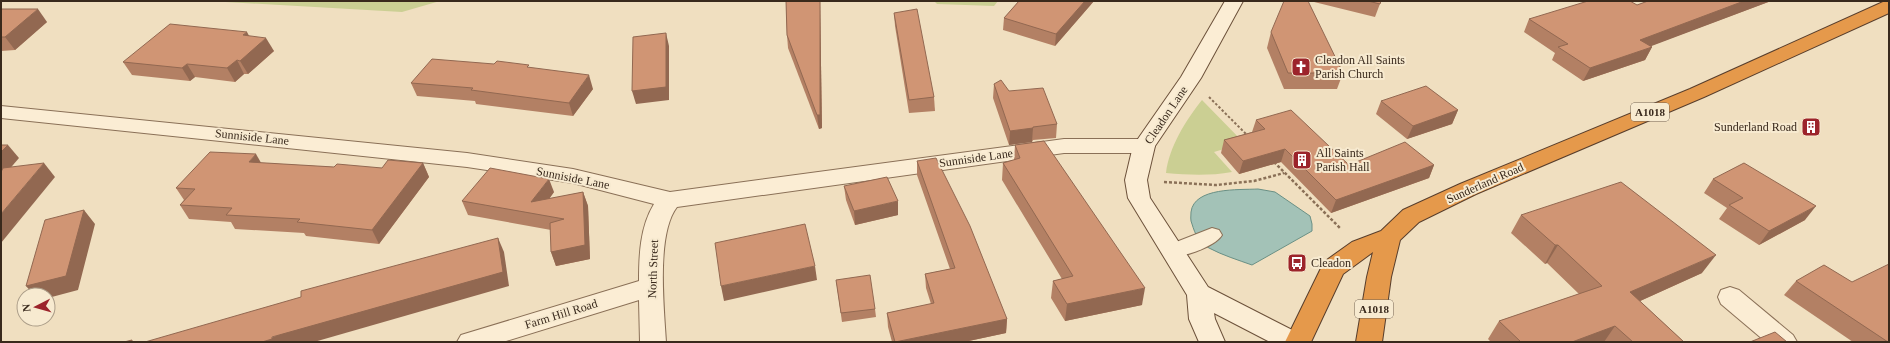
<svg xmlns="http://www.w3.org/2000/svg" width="1890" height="343" font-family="'Times New Roman',serif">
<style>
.green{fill:#cbcf93}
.water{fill:#a3c2b7;stroke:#6a9085}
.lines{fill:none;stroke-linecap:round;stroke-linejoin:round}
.lane-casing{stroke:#8a7057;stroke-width:2}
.street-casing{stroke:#8a7057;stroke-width:2}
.secondary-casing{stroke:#6c513a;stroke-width:2}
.highway-casing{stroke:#583e2c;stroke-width:2}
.path-far1{stroke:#8a7057;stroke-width:2;stroke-dasharray:2.5 2;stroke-linecap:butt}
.path{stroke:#8a7057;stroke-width:2.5;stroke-dasharray:3 2;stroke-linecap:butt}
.lane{fill:#fbedd4;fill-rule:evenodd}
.street{fill:#fbedd4;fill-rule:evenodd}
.secondary{fill:#fbedd4;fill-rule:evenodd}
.highway{fill:#e5994b;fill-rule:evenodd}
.wall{fill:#b38064}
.shaded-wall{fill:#926851}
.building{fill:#d09574;stroke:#926851}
.labels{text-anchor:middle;stroke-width:4;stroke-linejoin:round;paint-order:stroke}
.shield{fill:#f7ead0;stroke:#726352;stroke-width:1}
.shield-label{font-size:11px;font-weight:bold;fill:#39291c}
.poi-label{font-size:12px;fill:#39291c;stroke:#f7ead0;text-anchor:start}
.street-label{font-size:12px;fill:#39291c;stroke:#f7ead0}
</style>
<rect width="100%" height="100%" fill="#f0dfc0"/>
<g class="green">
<path d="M208 1H440L402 12Z"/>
<path d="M934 1H998L994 6 937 4Z"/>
<path d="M1202 100 1244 143 1214 152 1232 172C1210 176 1188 175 1166 173 1169 147 1186 120 1202 100Z"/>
</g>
<path class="water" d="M1258 189 1275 192 1310 216 1312 224V231L1252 265C1238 260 1222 255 1209 248 1199 243 1195 234 1192 224 1190 220 1191 216 1191 212 1194 187 1239 190 1258 189Z"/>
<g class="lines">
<defs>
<path id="lane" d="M1212 228 1219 230 1222 235C1215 247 1178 260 1166 256L1163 251 1166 246Z"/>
<g id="street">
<path d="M1 106 467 153 573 169 670 192 1064 139H1144L1152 141 1155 146 1152 151 1144 153H1064L677 207C656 234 664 308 666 342H640L639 300 503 342H457L461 335 639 281C639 255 640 227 654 204L573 183 467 167 1 118Z"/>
<path d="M1730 287 1739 290 1793 335 1797 342H1766L1721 304 1718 297 1721 290Z"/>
</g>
<path id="secondary" d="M1225 1H1243L1201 78 1155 146 1147 180 1150 198 1208 287 1302 335 1306 342H1270L1214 313 1215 319 1225 342H1199L1189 319 1187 295 1128 198 1125 180 1133 146 1181 77Z"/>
<path id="highway" d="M1889 1V13L1704 97 1476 194 1419 222 1400 240 1391 277 1382 342H1356L1367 277 1373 252 1343 274 1311 342H1285L1324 262 1352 242 1381 231 1403 210 1460 184 1690 89 1883 2Z"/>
</defs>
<use href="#lane" class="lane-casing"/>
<use href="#street" class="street-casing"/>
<use href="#secondary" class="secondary-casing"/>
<use href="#highway" class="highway-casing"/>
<path class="path-far1" d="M1209 97 1248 136"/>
<g class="path">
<path d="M1274 162 1341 229"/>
<path d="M1164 182 1216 185 1254 181 1284 173"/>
</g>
<use href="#lane" class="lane"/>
<use href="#street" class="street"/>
<use href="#secondary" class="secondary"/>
<use href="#highway" class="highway"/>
</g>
<g class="wall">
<path d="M786 1H820L822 128 819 129 788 48 787 35Z"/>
<path d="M1019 1H1094L1055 46 1003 30 1004 18Z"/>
<path d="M1310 1H1381L1375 17Z"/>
<path d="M1771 1 1650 46 1652 47 1645 60 1583 81 1552 60 1555 53 1524 32 1529 19 1637 5Z"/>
<path d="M1 9 47 22 15 50 1 51Z"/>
<path d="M894 13 934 97 935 111 909 113 895 26Z"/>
<path d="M1271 32 1343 73 1337 89H1284L1267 48Z"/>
<path d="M249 36 274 51 248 74H244L235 82 195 77 190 81 132 75 123 62Z"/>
<path d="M494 64 530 68 593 89 573 116 476 104 475 101 417 96 411 83Z"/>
<path d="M994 84 1009 91 1057 124 1056 138 1033 140 1032 142 1009 145 993 98Z"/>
<path d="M1381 101 1458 110 1452 124 1407 139 1376 114Z"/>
<path d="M1256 120 1349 165H1434L1429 178 1331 213 1281 162 1239 174 1221 153 1224 140 1252 132Z"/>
<path d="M1015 145 1142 305 1065 321 1051 298 1053 281 1062 279 1002 180 1003 163 1014 160Z"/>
<path d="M917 161 1007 319 1006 333 964 342H892L888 327 887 313 931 304 926 288 925 274 950 269 917 175Z"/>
<path d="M261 163 334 167 382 168 423 163 429 177 379 244 306 236 304 233 235 229 231 222 189 219 180 205 184 200 176 188Z"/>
<path d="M1713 179 1805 220 1759 245 1719 219 1727 208 1704 193Z"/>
<path d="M844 186 898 215 855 225 846 200Z"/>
<path d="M554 192 549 199 583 192 588 206 590 259 556 266 551 252V230L468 215 462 201Z"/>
<path d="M1521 215 1702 273 1640 301 1684 342H1491L1488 339 1499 321 1579 294 1547 263 1545 264 1511 233Z"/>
<path d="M836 280 875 309 876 317 842 322Z"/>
<path d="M1796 281 1852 282 1889 342H1853L1784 295Z"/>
</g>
<g class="shaded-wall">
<path d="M820 1 822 128 819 129 817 115Z"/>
<path d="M1085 1H1094L1055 46 1056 34Z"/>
<path d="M1744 1H1771L1633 53 1640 40Z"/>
<path d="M38 9 47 22 15 50 5 37Z"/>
<path d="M247 32 254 45 243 35Z"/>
<path d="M666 33 669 46V100L636 104 632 91Z"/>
<path d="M266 38 274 51 248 74 240 61Z"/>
<path d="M1652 47 1645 60 1583 81 1590 68Z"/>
<path d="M237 60 244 74 235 82 227 68Z"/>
<path d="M187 64 195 77 190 81 182 68Z"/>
<path d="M589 75 593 89 573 116 569 103Z"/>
<path d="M1458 110 1452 124 1407 139 1413 126Z"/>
<path d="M1033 128 1032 142 1009 145 1010 131Z"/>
<path d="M8 145 19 158 1 179V152Z"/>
<path d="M1285 149 1281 162 1239 174 1243 161Z"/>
<path d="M256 154 264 168 249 162Z"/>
<path d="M44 163 55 177 1 243V214Z"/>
<path d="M423 163 429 177 379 244 372 230Z"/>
<path d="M1434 165 1429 178 1331 213 1336 200Z"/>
<path d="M549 179 554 192 538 214 531 202Z"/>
<path d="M583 192 588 206 590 259 556 266 551 252Z"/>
<path d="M898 201V215L855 225 854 211Z"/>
<path d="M1816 206 1805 220 1759 245 1769 231Z"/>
<path d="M84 210 95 224 78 290 48 298V295H34L26 286Z"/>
<path d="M498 238 504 252 509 286 314 342H262Z"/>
<path d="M1555 245H1558L1547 263 1545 264Z"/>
<path d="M1716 255 1702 273 1618 311 1630 292Z"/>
<path d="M815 266 817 280 724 301 721 286Z"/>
<path d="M1145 288 1142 305 1065 321 1067 304Z"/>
<path d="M1007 319 1006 333 964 342H896Z"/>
<path d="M1615 326 1604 342H1572Z"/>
</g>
<g class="building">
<path d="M786 1H820V115H817L787 35Z"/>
<path d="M1019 1H1085L1056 34 1004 18Z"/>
<path d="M1284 1H1308L1343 73H1288L1271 32Z"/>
<path d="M1368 1H1381L1380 4Z"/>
<path d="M1588 1H1630L1637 5 1648 1H1744L1640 40 1652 47 1590 68 1558 47 1568 44 1529 19Z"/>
<path d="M1 9H38L5 37H1Z"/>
<path d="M917 9 934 97 909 100 894 13Z"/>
<path d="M170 24 247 32 243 35 266 38 240 61 237 60 227 68 187 64 182 68 123 62Z"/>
<path d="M666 33V87L632 91 633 37Z"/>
<path d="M432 59 494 64 497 61 529 65 527 67 589 75 569 103 471 90 473 88 411 83Z"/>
<path d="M1001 80 1009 91 1043 88 1057 124 1033 127V128L1010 131 994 84Z"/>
<path d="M1426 86 1458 110 1413 126 1381 101Z"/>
<path d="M1291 110 1349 165 1405 142 1434 165 1336 200 1285 149 1243 161 1224 140 1265 129 1256 120Z"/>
<path d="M1044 141 1145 288 1067 304 1053 281 1073 276 1003 163 1020 158 1015 145Z"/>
<path d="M1 145H8L1 152Z"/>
<path d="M210 152 256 154 249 162 334 167 337 164 382 168 388 160 423 163 372 230 297 222 300 219 226 215 232 208 180 205 195 189 176 188Z"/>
<path d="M936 158 970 226 1007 319 895 342 887 313 934 303 925 274 955 268 917 161Z"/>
<path d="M44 163 1 214V172L3 168Z"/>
<path d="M1744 163 1816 206 1769 231 1729 205 1743 198 1713 179Z"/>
<path d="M490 168 549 179 531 202 583 192 585 245 551 252 550 223 564 219 462 201Z"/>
<path d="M887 177 898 201 854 211 844 186Z"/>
<path d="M1621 182 1716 255 1630 292 1684 342H1633L1615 326 1572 342H1521L1499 321 1602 286 1558 245H1555L1521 215Z"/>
<path d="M84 210 66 276 26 286 45 220Z"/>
<path d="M805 224 815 266 721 286 715 243Z"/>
<path d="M498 238 503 272 272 337V339L262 342H145L301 297V291Z"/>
<path d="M1889 264V342H1888L1796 281 1824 265 1852 282Z"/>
<path d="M870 275 875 309 841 313 836 280Z"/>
<path d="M1775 332 1787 342H1750Z"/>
<path d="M132 340V342H124Z"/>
</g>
<defs>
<symbol id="church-square" viewBox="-11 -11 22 22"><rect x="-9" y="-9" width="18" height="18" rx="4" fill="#9c242b" stroke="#f7ead0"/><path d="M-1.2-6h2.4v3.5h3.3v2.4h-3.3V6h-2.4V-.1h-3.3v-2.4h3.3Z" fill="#fff"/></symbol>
<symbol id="building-square" viewBox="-11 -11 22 22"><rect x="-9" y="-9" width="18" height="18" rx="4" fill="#9c242b" stroke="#f7ead0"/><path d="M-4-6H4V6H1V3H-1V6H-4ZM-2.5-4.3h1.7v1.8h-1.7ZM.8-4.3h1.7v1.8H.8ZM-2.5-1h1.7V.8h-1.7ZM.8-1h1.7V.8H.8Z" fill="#fff"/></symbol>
<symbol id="bus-square" viewBox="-11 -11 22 22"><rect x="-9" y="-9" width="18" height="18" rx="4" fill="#9c242b" stroke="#f7ead0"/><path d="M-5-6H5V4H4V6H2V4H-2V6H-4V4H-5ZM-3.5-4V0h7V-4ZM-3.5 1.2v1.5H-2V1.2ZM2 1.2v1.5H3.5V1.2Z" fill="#fff"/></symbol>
</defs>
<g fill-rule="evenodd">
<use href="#church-square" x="1290" y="56" width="22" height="22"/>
<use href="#building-square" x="1800" y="116" width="22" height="22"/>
<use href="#building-square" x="1291" y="149" width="22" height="22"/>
<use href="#bus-square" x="1286" y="252" width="22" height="22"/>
</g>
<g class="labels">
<g class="shield">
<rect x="1631" y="103" width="38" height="18" rx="3"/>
<rect x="1355" y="300" width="38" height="18" rx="3"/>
</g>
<g class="shield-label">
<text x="1650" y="116">A1018</text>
<text x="1374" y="313">A1018</text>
</g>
<g class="poi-label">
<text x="1315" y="64">Cleadon All Saints<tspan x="1315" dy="14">Parish Church</tspan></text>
<text x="1797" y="131" text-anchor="end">Sunderland Road</text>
<text x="1316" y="157">All Saints<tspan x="1316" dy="14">Parish Hall</tspan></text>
<text x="1311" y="267">Cleadon</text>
</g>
<g class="street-label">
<text transform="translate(1166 115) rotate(-56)" y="4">Cleadon Lane</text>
<text transform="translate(252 137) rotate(6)" y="4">Sunniside Lane</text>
<text transform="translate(976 158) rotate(-8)" y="4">Sunniside Lane</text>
<text transform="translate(573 178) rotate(11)" y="4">Sunniside Lane</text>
<text transform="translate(1485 183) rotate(-24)" y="4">Sunderland Road</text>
<text transform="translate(653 269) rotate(-88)" y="4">North Street</text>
<text transform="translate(561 314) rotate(-17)" y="4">Farm Hill Road</text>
</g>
</g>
<rect width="1890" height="343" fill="none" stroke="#39291c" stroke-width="4"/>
<g transform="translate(36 307) rotate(264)"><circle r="19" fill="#f7ead0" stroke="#ab9d88"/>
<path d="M0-3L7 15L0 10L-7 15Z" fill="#9c242b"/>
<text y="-6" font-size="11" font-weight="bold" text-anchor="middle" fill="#39291c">N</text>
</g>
</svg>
